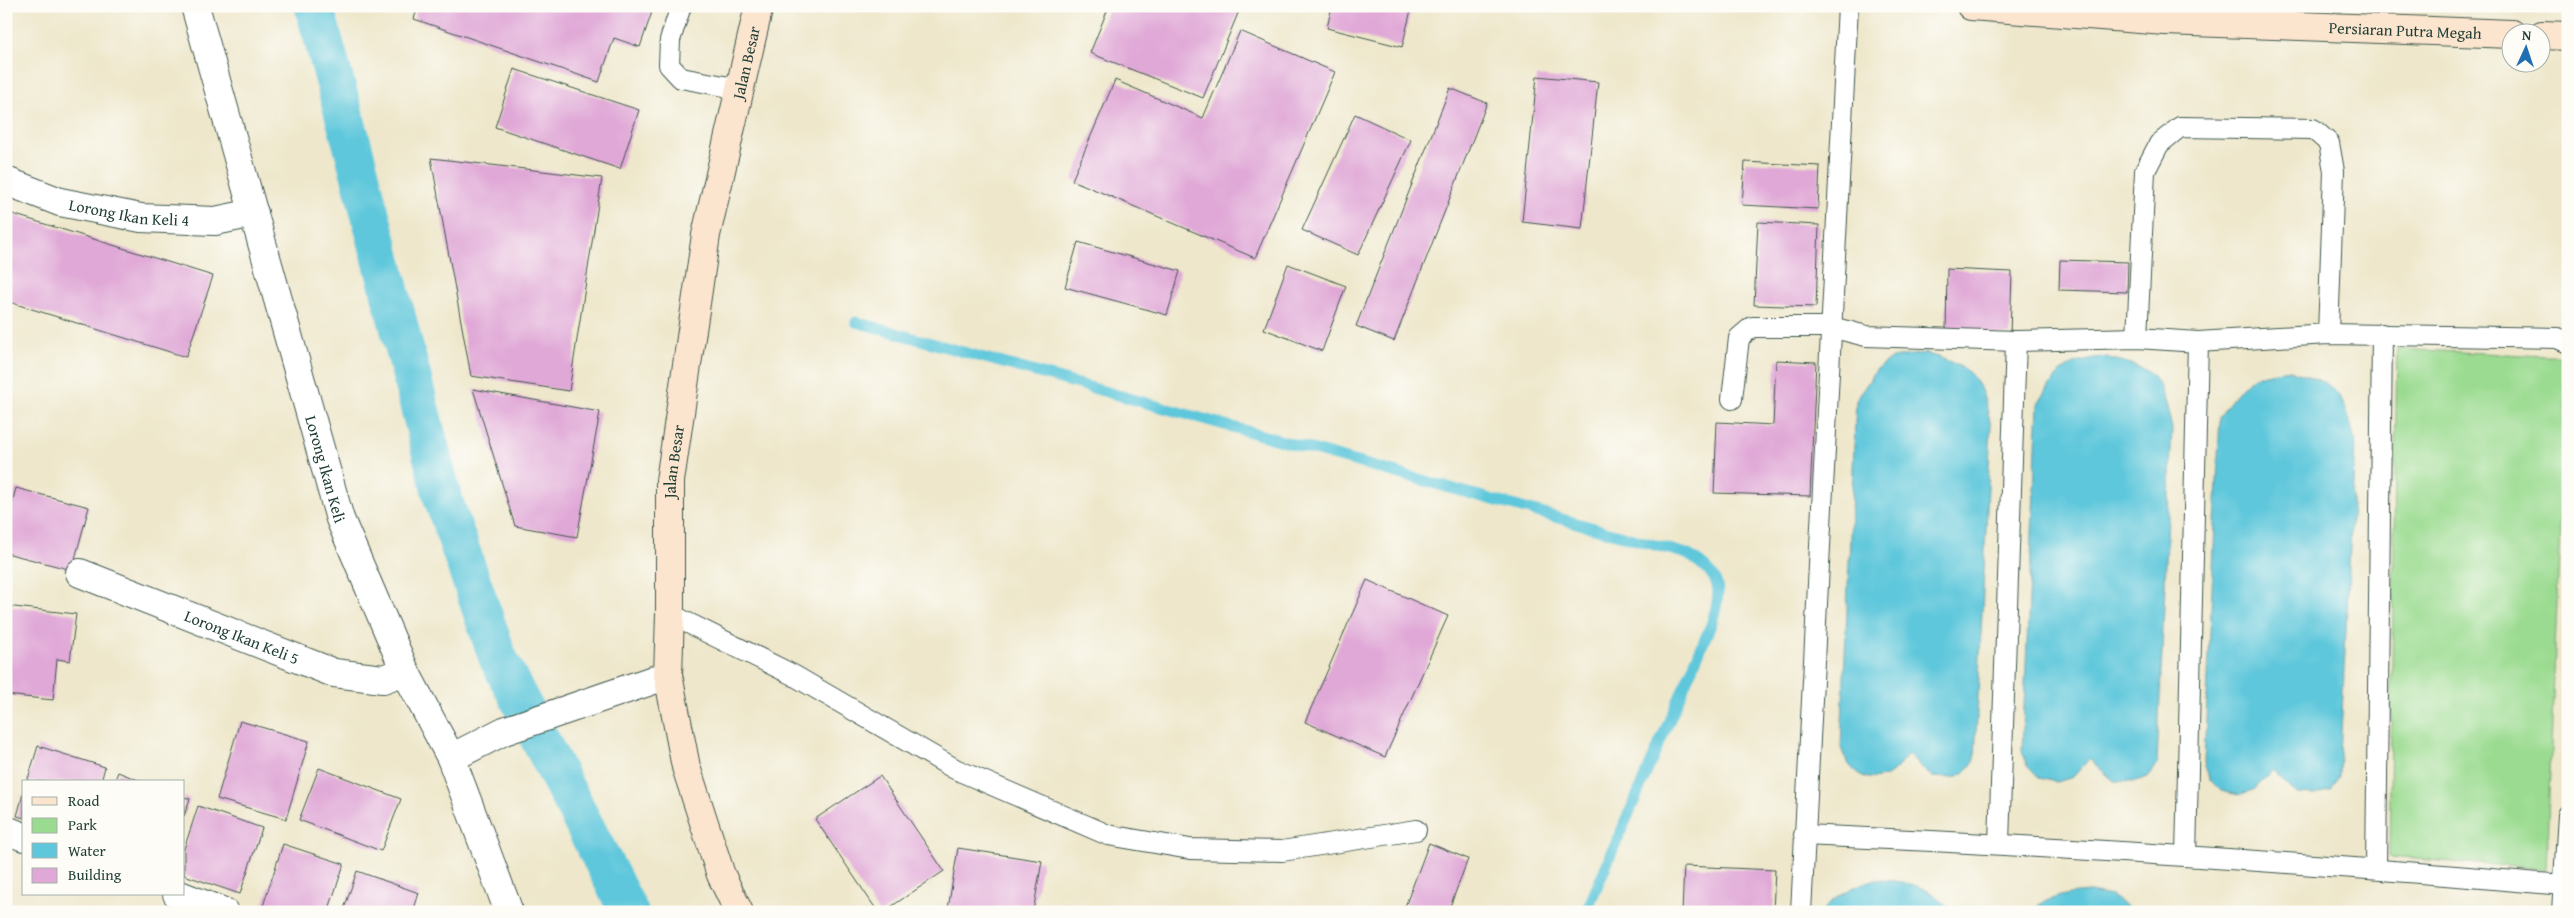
<svg xmlns="http://www.w3.org/2000/svg" width="2574" height="918" font-family="'Gentium Book Plus',serif">
<style>
.green{fill:#9bdb91;stroke:#5d8c62}
.water{fill:#5fc7db;stroke:#3f8288}
.lines{fill:none;stroke-linecap:round;stroke-linejoin:round}
.stream{stroke:#5fc7db;stroke-width:11}
.canal{stroke:#5fc7db;stroke-width:39}
.building{fill:#e0a8d7}
.lane-casing{stroke:#3e564b;stroke-width:22}
.street-casing{stroke:#3e564b;stroke-width:30}
.secondary-casing{stroke:#3e564b;stroke-width:30}
.lane{stroke:#fff;stroke-width:20}
.street{stroke:#fff;stroke-width:28}
.secondary{stroke:#fce5cf;stroke-width:28}
.labels{text-anchor:middle;stroke-width:5;stroke-linejoin:round;paint-order:stroke}
.street-label{font-size:16px;fill:#1f3d34;stroke:#fdfcf7}
</style>
<rect width="100%" height="100%" fill="#fdfcf7"/>
<filter id="ink" filterUnits="userSpaceOnUse"><feTurbulence type="fractalNoise" baseFrequency=".02" numOctaves="2"/><feDisplacementMap in="SourceGraphic" scale="10" xChannelSelector="R" yChannelSelector="G"/><feConvolveMatrix kernelMatrix="1 2 1 2 8 2 1 2 1" color-interpolation-filters="sRGB"/></filter>
<filter id="wash" filterUnits="userSpaceOnUse"><feTurbulence type="fractalNoise" baseFrequency=".0096" numOctaves="4" result="noise"/><feDisplacementMap in="SourceGraphic" scale="20" xChannelSelector="R" yChannelSelector="G"/><feGaussianBlur stdDeviation="1.12" result="paint"/><feColorMatrix in="noise" values="0 0 0 0 0 0 0 0 0 0 0 0 0 0 0 0 0 1.4 0 .05"/><feComposite in="paint" operator="in"/></filter>
<g filter="url(#wash)">
<rect width="100%" height="100%" fill="#eee7cb"/>
<path class="green" d="M2397 349 2567 357 2546 869 2389 857Z"/>
<g class="water">
<path d="M1925 353C1975 369 1979 374 1991 425L1975 759C1963 779 1955 778 1932 777L1908 754C1903 760 1897 770 1890 774 1865 787 1847 769 1841 747L1856 400 1877 369 1892 358Z"/>
<path d="M2107 357C2118 361 2130 363 2141 368 2163 378 2167 408 2172 429L2157 763 2148 777 2132 782 2114 781 2089 759 2073 777 2057 782 2039 778 2027 766 2022 750 2038 404C2063 366 2061 364 2107 357Z"/>
<path d="M2290 370C2300 374 2313 377 2323 382 2345 393 2350 421 2355 442L2339 776 2330 790 2315 795 2297 794 2272 771 2254 790 2239 795 2221 791 2210 780 2204 763 2220 416C2246 379 2244 376 2290 370Z"/>
<path d="M1873 880C1903 880 1932 885 1951 912H1821C1837 895 1851 887 1873 880Z"/>
<path d="M2090 892 2111 896 2135 912H2029C2047 897 2068 893 2090 892Z"/>
</g>
<g class="lines">
<path class="stream" d="M856 322 1687 554C1722 576 1723 587 1711 625L1586 912"/>
<path class="canal" d="M314 6 354 151 443 499 498 658 629 912"/>
</g>
<g id="blocks">
<g class="building">
<path d="M418 6H654L640 47 614 38 599 82 414 19Z"/>
<path d="M1109 6H1241L1203 98 1090 53Z"/>
<path d="M1332 6H1412L1402 47 1327 28Z"/>
<path d="M1240 31 1335 72 1255 258 1072 180 1115 80 1203 118Z"/>
<path d="M514 69 639 110 620 169 495 127Z"/>
<path d="M1537 76 1598 82 1582 229 1522 222Z"/>
<path d="M1450 88 1487 103 1394 341 1356 326Z"/>
<path d="M1355 114 1411 140 1358 255 1302 230Z"/>
<path d="M431 158 602 178 569 391 471 376Z"/>
<path d="M1745 162 1820 166 1818 209 1742 205Z"/>
<path d="M6 212 213 276 186 357 6 301Z"/>
<path d="M1758 222 1819 225 1816 307 1754 305Z"/>
<path d="M1078 242 1180 271 1167 315 1065 287Z"/>
<path d="M2060 260 2128 262 2127 292 2059 290Z"/>
<path d="M1288 264 1346 286 1322 351 1264 329Z"/>
<path d="M1947 269 2012 272 2010 335 1946 333Z"/>
<path d="M1776 360 1816 362 1810 496 1714 493 1717 422 1773 425Z"/>
<path d="M473 389 600 412 577 537 515 526Z"/>
<path d="M16 488 89 507 72 570 6 553V526Z"/>
<path d="M1367 580 1448 616 1385 757 1305 722Z"/>
<path d="M6 606 76 614 70 661 57 659 53 700 6 695Z"/>
<path d="M240 721 309 741 286 819 217 799Z"/>
<path d="M38 746 105 767 101 782H27Z"/>
<path d="M319 768 401 799 381 851 299 820Z"/>
<path d="M118 772 143 782H114Z"/>
<path d="M880 776 944 871 883 912H878L815 819Z"/>
<path d="M23 794H24V818L17 816Z"/>
<path d="M184 797 190 799 184 816Z"/>
<path d="M198 806 262 828 240 894 184 875V849Z"/>
<path d="M1429 843 1468 859 1448 912H1403Z"/>
<path d="M283 844 344 864 328 912H272L262 909Z"/>
<path d="M958 848 1042 861 1033 912H967L948 909Z"/>
<path d="M1684 866 1775 870 1773 912H1682Z"/>
<path d="M357 871 419 893 413 912H343Z"/>
</g>
</g>
</g>
<g filter="url(#ink)">
<use href="#blocks" fill-opacity="0" stroke="#3e564b" stroke-width="1"/>
<g class="lines">
<defs>
<g id="lane">
<path d="M681 6 670 40 669 65 681 78 740 89"/>
<path d="M2137 338 2145 171 2159 144 2180 127 2313 129 2329 143 2334 171 2328 334"/>
<path d="M1732 399 1739 338 1752 327H1831L1866 336 2016 341 2137 338 2198 342 2328 334 2557 338 2568 343"/>
<path d="M670 614 793 675 955 769 1108 835 1190 849 1282 851 1416 830"/>
<path d="M1804 835C2057 846 2310 863 2563 885"/>
<path d="M1999 843 2016 341"/>
<path d="M2186 856 2198 342"/>
<path d="M2376 869 2382 334"/>
<path d="M1801 912 1848 6"/>
<path d="M2562 912 2568 815"/>
</g>
<g id="street">
<path id="s1" d="M195 6 340 519 405 671 451 758 509 912"/>
<path id="s2" d="M6 181 60 202 141 218 215 221 254 213"/>
<path id="s3" d="M80 573 334 673 383 679 405 671"/>
<path d="M451 758 504 731 668 675"/>
<path d="M6 830 24 837"/>
<path d="M177 894 224 912"/>
</g>
<g id="secondary">
<path id="s4" d="M1971 6 2165 21 2512 34"/>
<path d="M2542 35 2568 36"/>
<path id="s5" d="M739 912 721 875 686 767 668 675 670 614V481L706 235 759 6"/>
</g>
</defs>
<use href="#lane" class="lane-casing"/>
<use href="#street" class="street-casing"/>
<use href="#secondary" class="secondary-casing"/>
<use href="#lane" class="lane"/>
<use href="#street" class="street"/>
<use href="#secondary" class="secondary"/>
</g>
</g>
<g class="labels">
<g class="street-label">
<text dy="6" stroke="none"><textPath href="#s4" startOffset="435">Persiaran Putra Megah</textPath></text>
<text dy="6" stroke="none"><textPath href="#s5" startOffset="868">Jalan Besar</textPath></text>
<text dy="6" stroke="none"><textPath href="#s2" startOffset="128">Lorong Ikan Keli 4</textPath></text>
<text dy="6" stroke="none"><textPath href="#s5" startOffset="462">Jalan Besar</textPath></text>
<text dy="6" stroke="none"><textPath href="#s1" startOffset="481">Lorong Ikan Keli</textPath></text>
<text dy="6" stroke="none"><textPath href="#s3" startOffset="174">Lorong Ikan Keli 5</textPath></text>
</g>
</g>
<rect width="2574" height="918" fill="none" stroke="#fdfcf7" stroke-width="25"/>
<rect x="22" y="780" width="162" height="115" fill="#fdfcf7" stroke="#a4b0a9"/>
<rect x="32" y="797" width="25" height="8" fill="#fce5cf" stroke="#a4b0a9"/>
<text x="68" y="806" font-size="15" fill="#1f3d34">Road</text>
<rect x="32" y="818" width="25" height="15" fill="#9bdb91" stroke="#a4b0a9"/>
<text x="68" y="830" font-size="15" fill="#1f3d34">Park</text>
<rect x="32" y="843" width="25" height="15" fill="#5fc7db" stroke="#a4b0a9"/>
<text x="68" y="856" font-size="15" fill="#1f3d34">Water</text>
<rect x="32" y="868" width="25" height="15" fill="#e0a8d7" stroke="#a4b0a9"/>
<text x="68" y="880" font-size="15" fill="#1f3d34">Building</text>
<g transform="translate(2526 48) rotate(3)"><circle r="24" fill="#fdfcf7" stroke="#a4b0a9"/>
<path d="M0-4L9 19L0 12L-9 19Z" fill="#1f6fb2"/>
<text y="-8" font-size="14" font-weight="bold" text-anchor="middle" fill="#1f3d34">N</text>
</g>
</svg>
